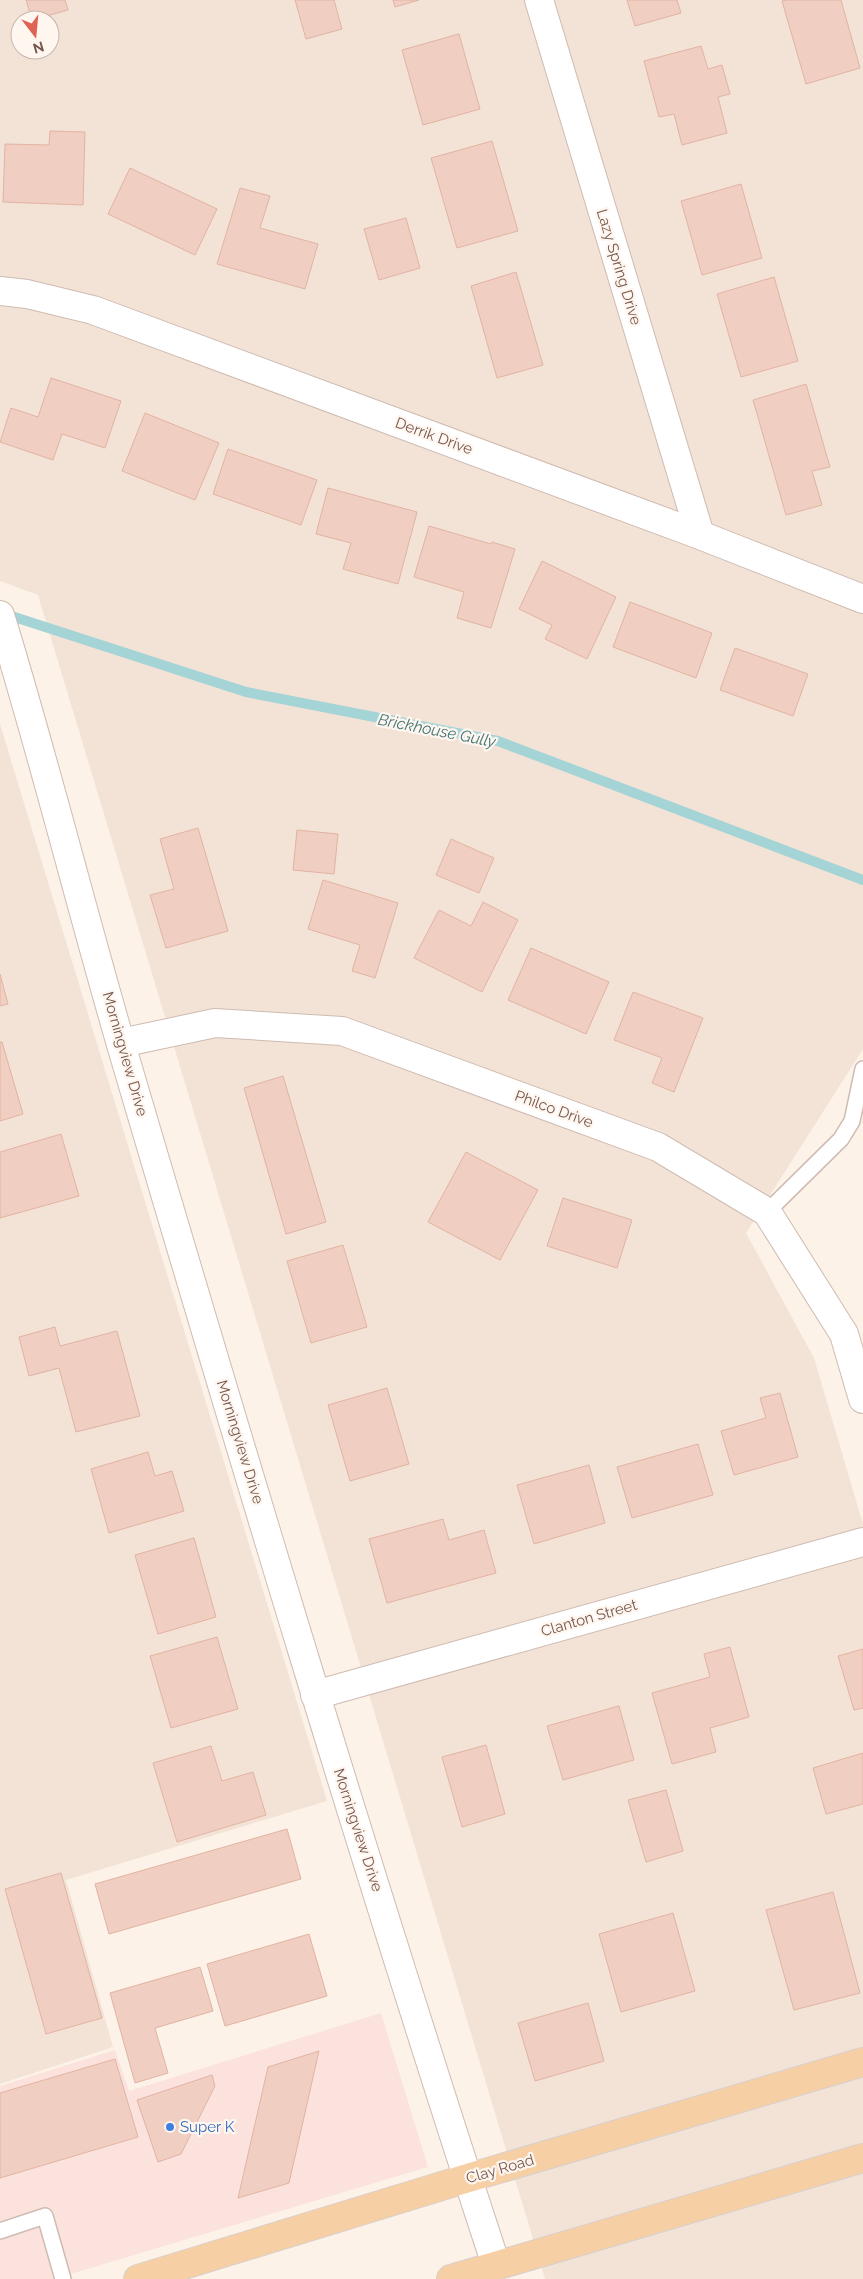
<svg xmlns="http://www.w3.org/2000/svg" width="863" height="2279" font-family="Raleway,sans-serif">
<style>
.residential{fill:#f3e3d7;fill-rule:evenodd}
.commercial{fill:#fbe2dd}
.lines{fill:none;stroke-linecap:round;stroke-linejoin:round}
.stream{stroke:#a4d4d6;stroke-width:10}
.building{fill:#f0cec1;stroke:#e2b3a2}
.lane-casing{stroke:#cfbbb1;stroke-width:18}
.street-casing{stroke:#cfbbb1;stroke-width:30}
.primary-casing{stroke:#d8d0cd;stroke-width:30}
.lane{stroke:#fff;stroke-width:15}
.street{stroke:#fff;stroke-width:28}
.primary{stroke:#f7cfa4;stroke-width:28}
.shop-dot{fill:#3f7fe0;stroke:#fef6ef;stroke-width:2}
.labels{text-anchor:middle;stroke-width:4.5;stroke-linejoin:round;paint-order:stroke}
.street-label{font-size:15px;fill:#75574d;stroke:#fef6ef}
.shop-label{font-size:15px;fill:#366cbe;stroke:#fef6ef;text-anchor:start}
.water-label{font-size:16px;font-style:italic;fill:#417679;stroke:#fef6ef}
</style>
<rect width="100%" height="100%" fill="#fcf2e8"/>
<g class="residential">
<path d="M0 0H863V1049L746 1233 814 1358 863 1524V2279H545L38 595 0 581ZM20 20H50V50H20Z"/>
<path d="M0 724 327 1801 66 1880 113 2047 0 2084Z"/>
</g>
<path class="commercial" d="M381 2013 428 2167 54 2279H0V2086L115 2050 129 2091Z"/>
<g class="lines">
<path class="stream" d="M2 613 246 692 498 741 863 880"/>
</g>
<g class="building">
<path d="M26 0H65L68 10 32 20Z"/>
<path d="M295 0H334L342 29 306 39Z"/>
<path d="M393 0H419L395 7Z"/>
<path d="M627 0H677L681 13 635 26Z"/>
<path d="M787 0H841L860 68 806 84 782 1Z"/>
<path d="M459 34 480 109 423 125 402 50Z"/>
<path d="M701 46 708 69 722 65 730 94 718 97 727 133 682 145 674 114 659 117 644 61Z"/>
<path d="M50 131 85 132 83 205 3 202 5 144 49 145Z"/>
<path d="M492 141 518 231 457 248 431 158Z"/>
<path d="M130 168 217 209 195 255 108 214Z"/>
<path d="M741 184 762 258 702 275 681 201Z"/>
<path d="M240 188 270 196 260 228 318 244 305 289 217 264Z"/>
<path d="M406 218 420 268 379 280 364 229Z"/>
<path d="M516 272 543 365 497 378 471 286Z"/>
<path d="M774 277 798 361 741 377 717 294Z"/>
<path d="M51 378 121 401 105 448 62 434 53 460 0 442 11 408 38 417Z"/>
<path d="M806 384 830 467 812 471 822 505 786 515 753 400Z"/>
<path d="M145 413 219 443 195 500 122 471Z"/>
<path d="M228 449 317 480 301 525 213 494Z"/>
<path d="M328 488 417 512 398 584 343 569 351 543 316 534Z"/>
<path d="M429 526 491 544 492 542 515 549 491 628 457 618 464 592 414 577Z"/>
<path d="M542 561 616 597 587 659 545 639 552 625 519 609Z"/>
<path d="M630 602 712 633 696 678 613 647Z"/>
<path d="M735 648 808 674 793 716 720 690Z"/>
<path d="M198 828 228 931 166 948 150 895 174 889 160 839Z"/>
<path d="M297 830 338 834 334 874 293 870Z"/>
<path d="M451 839 494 858 479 893 436 875Z"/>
<path d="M323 880 398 903 375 978 352 971 360 945 308 929Z"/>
<path d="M483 902 518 920 482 992 414 958 439 910 471 926Z"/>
<path d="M531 948 609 982 586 1034 508 1000Z"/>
<path d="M0 974 8 1004 0 1006Z"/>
<path d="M633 992 703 1018 674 1092 652 1083 662 1058 614 1040Z"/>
<path d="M0 1042H2L23 1114 0 1121Z"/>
<path d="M283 1076 326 1222 286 1234 244 1088Z"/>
<path d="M61 1134 79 1196 0 1218V1152Z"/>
<path d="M466 1152 538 1190 500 1260 428 1222Z"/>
<path d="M563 1198 632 1220 617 1268 547 1246Z"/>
<path d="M343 1245 367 1327 311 1343 287 1261Z"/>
<path d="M55 1327 60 1346 117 1331 140 1416 76 1432 59 1368 29 1376 19 1337Z"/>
<path d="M387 1388 409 1464 350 1481 328 1405Z"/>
<path d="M780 1393 798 1457 734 1475 721 1431 766 1418 760 1398Z"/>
<path d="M698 1444 713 1495 632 1518 617 1467Z"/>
<path d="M148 1452 155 1476 172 1471 184 1511 109 1533 91 1469Z"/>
<path d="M589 1465 605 1523 534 1544 517 1485Z"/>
<path d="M443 1519 449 1540 484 1530 496 1573 387 1603 369 1539Z"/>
<path d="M194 1538 216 1617 158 1634 135 1555Z"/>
<path d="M217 1637 238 1709 171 1728 150 1656Z"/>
<path d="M730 1647 749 1717 710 1728 716 1752 672 1764 652 1693 710 1677 704 1654Z"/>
<path d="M863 1649V1708L854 1710 838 1656Z"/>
<path d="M619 1706 634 1760 563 1780 547 1726Z"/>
<path d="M486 1745 505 1814 462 1827 442 1757Z"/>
<path d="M211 1746 222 1781 253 1772 266 1815 177 1842 153 1763Z"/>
<path d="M863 1753V1804L826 1814 813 1768Z"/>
<path d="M666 1790 683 1851 646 1862 628 1800Z"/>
<path d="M287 1829 301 1879 109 1934 95 1884Z"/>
<path d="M61 1873 102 2018 46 2034 5 1889Z"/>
<path d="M833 1892 860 1993 794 2010 766 1910Z"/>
<path d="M673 1913 695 1991 621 2012 599 1934Z"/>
<path d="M309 1934 327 1996 225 2026 207 1964Z"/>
<path d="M200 1967 213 2011 155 2028 168 2073 135 2083 110 1993Z"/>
<path d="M588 2003 604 2061 535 2081 518 2023Z"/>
<path d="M319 2051 289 2183 238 2198 268 2067Z"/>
<path d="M115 2059 138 2137 0 2178V2093Z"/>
<path d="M212 2075 215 2086 181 2154 158 2162 137 2100Z"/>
</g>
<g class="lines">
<defs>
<g id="lane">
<path d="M767 1212 841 1139 852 1121 863 1069"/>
<path d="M0 2231 45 2216 63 2279"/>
</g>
<g id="street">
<path d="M539 0 700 535"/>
<path d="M0 291 27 294 93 310 700 535 863 599"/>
<path d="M0 615C44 758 80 904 122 1048 242 1455 364 1862 496 2265"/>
<path d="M121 1043 215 1023 342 1031 658 1147 767 1212 844 1334 863 1399"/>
<path d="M315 1695 863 1542"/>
</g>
<g id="primary">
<path d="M138 2279 468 2178 863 2062"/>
<path d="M451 2279 863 2158"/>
</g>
</defs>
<use href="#lane" class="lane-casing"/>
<use href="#street" class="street-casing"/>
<use href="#primary" class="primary-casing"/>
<use href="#lane" class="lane"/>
<use href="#street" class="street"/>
<use href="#primary" class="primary"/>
</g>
<circle class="shop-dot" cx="170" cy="2127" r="5"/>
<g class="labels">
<g class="street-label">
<text transform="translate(619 267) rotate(73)" y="5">Lazy Spring Drive</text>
<text transform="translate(434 436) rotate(20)" y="5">Derrik Drive</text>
<text transform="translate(125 1054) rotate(74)" y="5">Morningview Drive</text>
<text transform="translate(554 1109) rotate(20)" y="5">Philco Drive</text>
<text transform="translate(240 1442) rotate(73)" y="5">Morningview Drive</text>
<text transform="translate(589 1618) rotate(-16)" y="5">Clanton Street</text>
<text transform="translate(358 1830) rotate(72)" y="5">Morningview Drive</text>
<text transform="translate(500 2169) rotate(-16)" y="5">Clay Road</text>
</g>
<g class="shop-label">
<text x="180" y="2132">Super K</text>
</g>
<g class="water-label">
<text transform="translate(437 730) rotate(11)" y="6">Brickhouse Gully</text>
</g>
</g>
<g transform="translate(35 35) rotate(164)"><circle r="24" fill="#fef6ef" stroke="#c7b6ae"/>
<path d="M0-4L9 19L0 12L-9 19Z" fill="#df6353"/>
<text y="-8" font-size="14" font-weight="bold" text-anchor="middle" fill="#75574d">N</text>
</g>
</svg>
